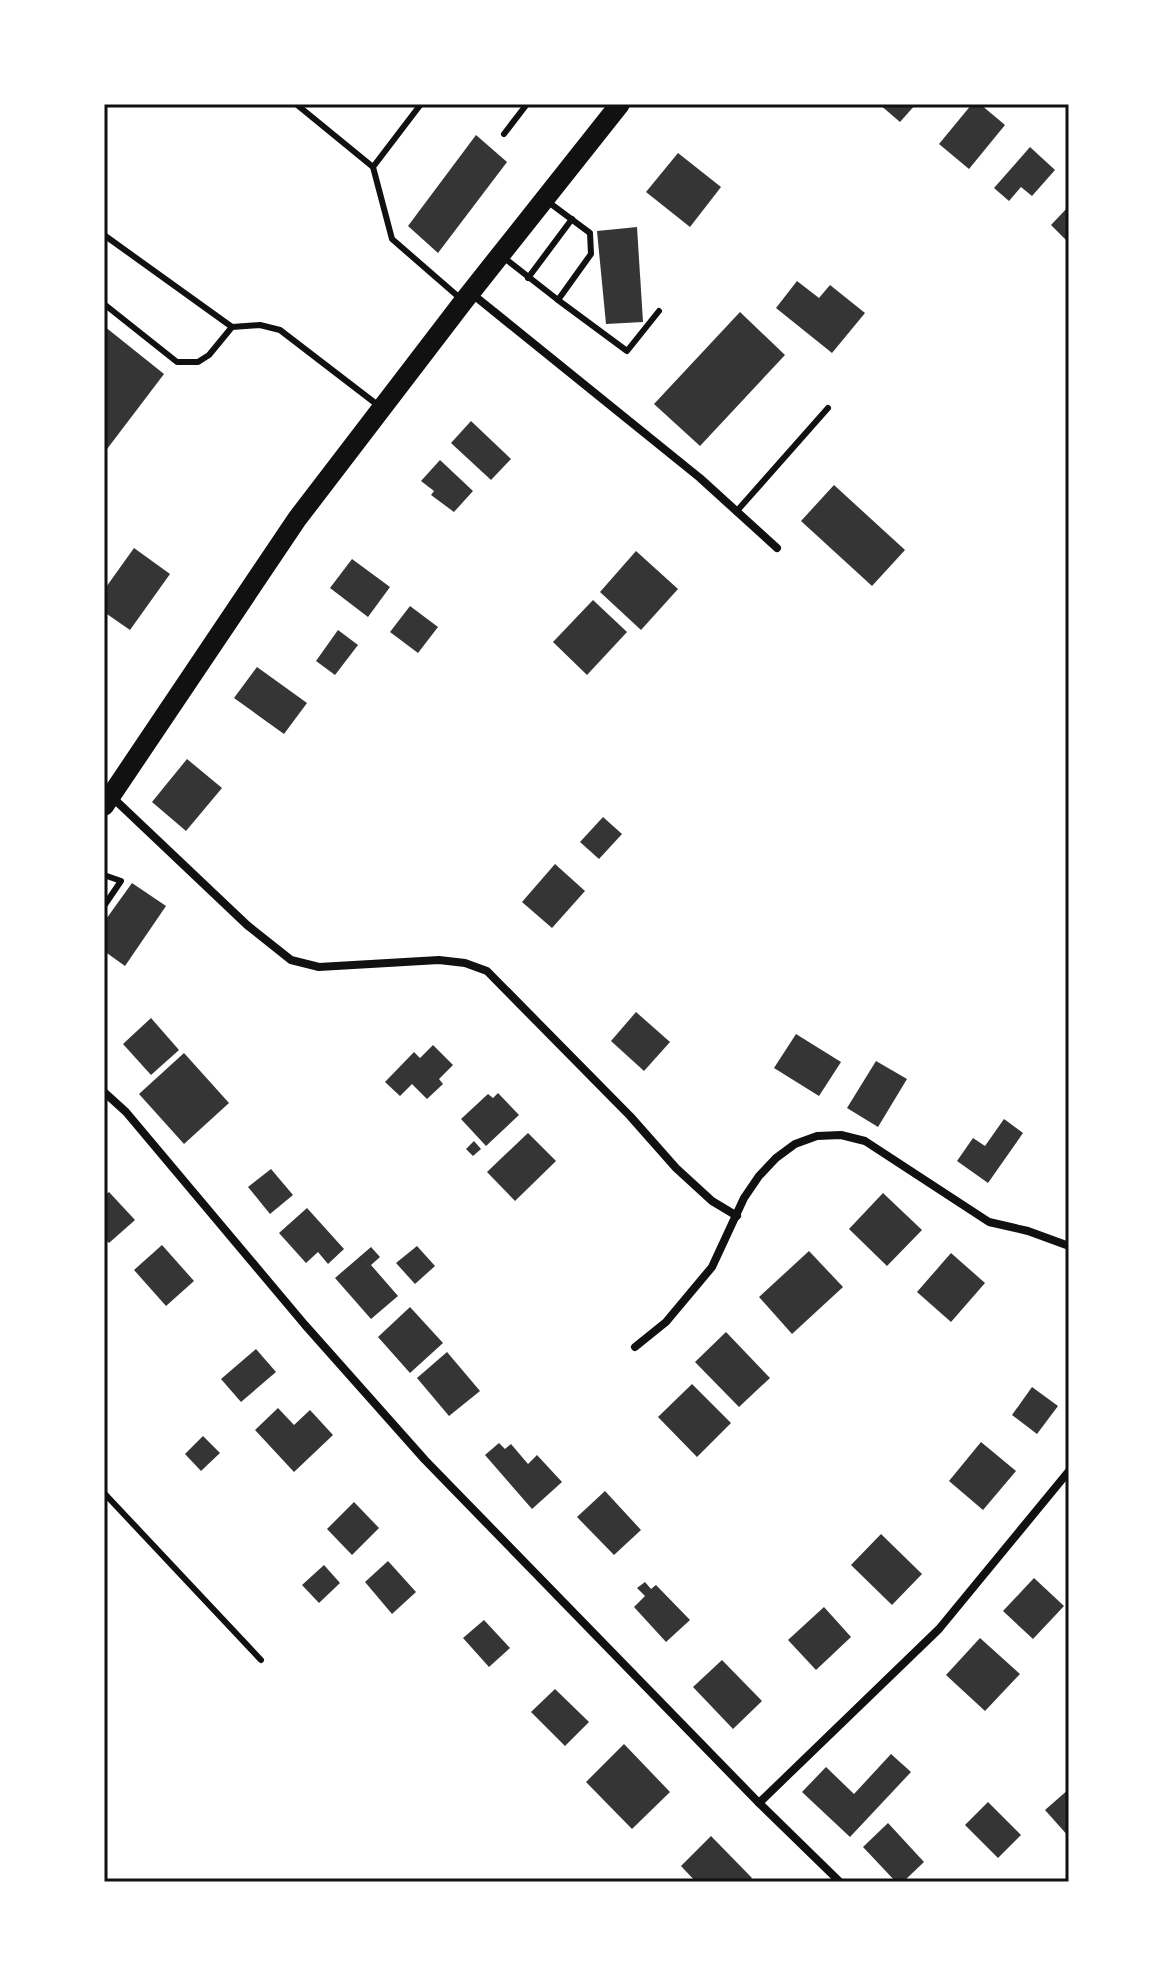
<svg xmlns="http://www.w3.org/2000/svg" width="1173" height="1986" font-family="'Archivo Narrow',sans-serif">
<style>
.building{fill:#353535}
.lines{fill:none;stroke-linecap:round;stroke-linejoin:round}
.service{stroke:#111;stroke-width:6}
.minor{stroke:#111;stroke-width:8}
.primary{stroke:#111;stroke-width:20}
.neatline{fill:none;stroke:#111;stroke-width:3}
</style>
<rect width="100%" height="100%" fill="#fff"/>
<g class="building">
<path d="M879 104H916L900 122Z"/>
<path d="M972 104H980L1005 125 969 169 939 144Z"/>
<path d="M476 135 507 162 438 253 408 226Z"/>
<path d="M1030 147 1055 170 1032 196 1021 187 1009 201 994 188Z"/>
<path d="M678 153 721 187 690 227 646 192Z"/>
<path d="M1069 206V243L1051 225Z"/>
<path d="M637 227 643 322 606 324 597 231Z"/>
<path d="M797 281 819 298 830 285 865 313 832 353 776 308Z"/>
<path d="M740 312 785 355 700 446 654 404Z"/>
<path d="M104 326 164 374 104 453Z"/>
<path d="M471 421 511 459 491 480 451 443Z"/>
<path d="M440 460 473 491 454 512 431 495 434 491 421 481Z"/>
<path d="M834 485 905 550 872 586 801 521Z"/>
<path d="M134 548 170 574 130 630 104 612V590Z"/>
<path d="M636 551 678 589 641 630 600 592Z"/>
<path d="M352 559 390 587 368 617 330 588Z"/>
<path d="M593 600 627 632 587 675 553 642Z"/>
<path d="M410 606 438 627 418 653 390 632Z"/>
<path d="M338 630 358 645 335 675 316 661Z"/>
<path d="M257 667 307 703 284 734 234 698Z"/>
<path d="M187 759 222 788 186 831 152 802Z"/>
<path d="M603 817 622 834 599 859 580 842Z"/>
<path d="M555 864 585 891 552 928 522 902Z"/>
<path d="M132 883 166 906 125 966 104 951V922Z"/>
<path d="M636 1012 670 1042 644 1071 611 1041Z"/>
<path d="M151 1018 179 1050 151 1075 123 1044Z"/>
<path d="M796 1034 841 1062 819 1096 774 1068Z"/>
<path d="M433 1045 453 1065 439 1079 443 1084 427 1099 412 1084 400 1096 385 1082 414 1052 420 1058Z"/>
<path d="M184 1053 229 1103 184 1144 139 1094Z"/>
<path d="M876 1061 907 1079 878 1127 847 1108Z"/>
<path d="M498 1093 519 1115 486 1146 461 1119 488 1094 493 1098Z"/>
<path d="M1004 1119 1023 1133 988 1183 957 1161 973 1138 985 1146Z"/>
<path d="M528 1133 556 1161 515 1201 487 1172Z"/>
<path d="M474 1141 481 1149 473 1156 466 1149Z"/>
<path d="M271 1169 293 1195 270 1214 248 1187Z"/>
<path d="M109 1192 135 1220 109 1243 104 1238V1196Z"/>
<path d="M883 1193 922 1230 887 1266 849 1229Z"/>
<path d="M307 1208 344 1249 328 1264 318 1252 306 1263 279 1233Z"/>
<path d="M162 1245 194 1281 166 1306 134 1270Z"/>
<path d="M417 1246 435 1266 415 1284 396 1263Z"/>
<path d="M371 1247 380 1257 371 1265 398 1296 371 1319 335 1278Z"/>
<path d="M809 1251 843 1287 792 1334 759 1297Z"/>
<path d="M951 1253 985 1283 951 1322 917 1292Z"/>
<path d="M410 1307 443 1343 410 1373 378 1337Z"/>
<path d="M726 1332 770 1378 739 1407 695 1362Z"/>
<path d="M256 1349 276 1372 241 1402 221 1379Z"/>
<path d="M447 1352 480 1391 449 1416 417 1378Z"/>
<path d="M692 1384 731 1423 697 1457 658 1417Z"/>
<path d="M1032 1387 1058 1406 1037 1434 1012 1415Z"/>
<path d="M278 1408 294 1425 310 1410 333 1435 294 1472 255 1430Z"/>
<path d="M203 1436 220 1453 201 1471 185 1454Z"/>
<path d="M981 1442 1016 1471 983 1510 949 1481Z"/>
<path d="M499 1443 505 1449 511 1444 528 1464 537 1455 562 1482 532 1509 485 1455Z"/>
<path d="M605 1491 641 1530 614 1555 577 1517Z"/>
<path d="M354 1502 379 1528 352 1555 327 1529Z"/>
<path d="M881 1534 922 1574 892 1605 851 1565Z"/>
<path d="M388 1561 416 1592 392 1614 365 1582Z"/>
<path d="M324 1565 340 1583 319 1603 302 1585Z"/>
<path d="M1034 1578 1064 1606 1033 1639 1003 1611Z"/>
<path d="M645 1582 651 1589 656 1585 690 1620 666 1642 634 1607 645 1596 637 1588Z"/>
<path d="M824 1607 851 1637 816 1670 788 1640Z"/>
<path d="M484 1620 510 1648 489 1667 463 1638Z"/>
<path d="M980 1638 1020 1674 985 1711 946 1675Z"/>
<path d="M722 1660 762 1701 733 1729 693 1687Z"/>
<path d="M555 1689 589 1722 565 1746 531 1712Z"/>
<path d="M624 1744 670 1792 632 1829 586 1782Z"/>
<path d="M891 1754 911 1772 850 1837 802 1792 826 1767 854 1794Z"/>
<path d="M1069 1789V1837L1045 1810Z"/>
<path d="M988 1802 1021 1835 998 1858 965 1825Z"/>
<path d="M888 1823 924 1862 903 1882H896L863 1847Z"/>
<path d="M711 1836 752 1878 748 1882H696L681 1866Z"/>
</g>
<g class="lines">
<g class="service">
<path d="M296 104 373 167"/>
<path d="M421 104 373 167 392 239 461 299"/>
<path d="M504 134 527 104"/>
<path d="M104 235 232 327"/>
<path d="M503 257 558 300 591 254 590 233 547 201"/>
<path d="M528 278 572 219"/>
<path d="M558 300 627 351 659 311"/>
<path d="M104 304 177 362H198L209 355 232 327 260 325 280 330 379 406"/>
<path d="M736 512 828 408"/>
<path d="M104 875 121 881 104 906"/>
<path d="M104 1493 261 1660"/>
</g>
<g class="minor">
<path d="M471 293 700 478 777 548"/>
<path d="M112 797 247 925 291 960 319 967 439 960 465 963 487 971 630 1116 676 1168 712 1201 737 1216"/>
<path d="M104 1092 126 1112 305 1325 425 1460 759 1803 840 1882"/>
<path d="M635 1347 666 1322 712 1267 744 1198 759 1176 776 1158 795 1144 817 1136 841 1135 865 1141 989 1222 1028 1231 1069 1246"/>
<path d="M759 1803 939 1629 1069 1471"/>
</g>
<path class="primary" d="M104 806 297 519 463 302 620 104"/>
</g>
<rect width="1173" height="1986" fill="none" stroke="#ffffff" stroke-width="212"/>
<rect x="106" y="106" width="961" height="1774" class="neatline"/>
</svg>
